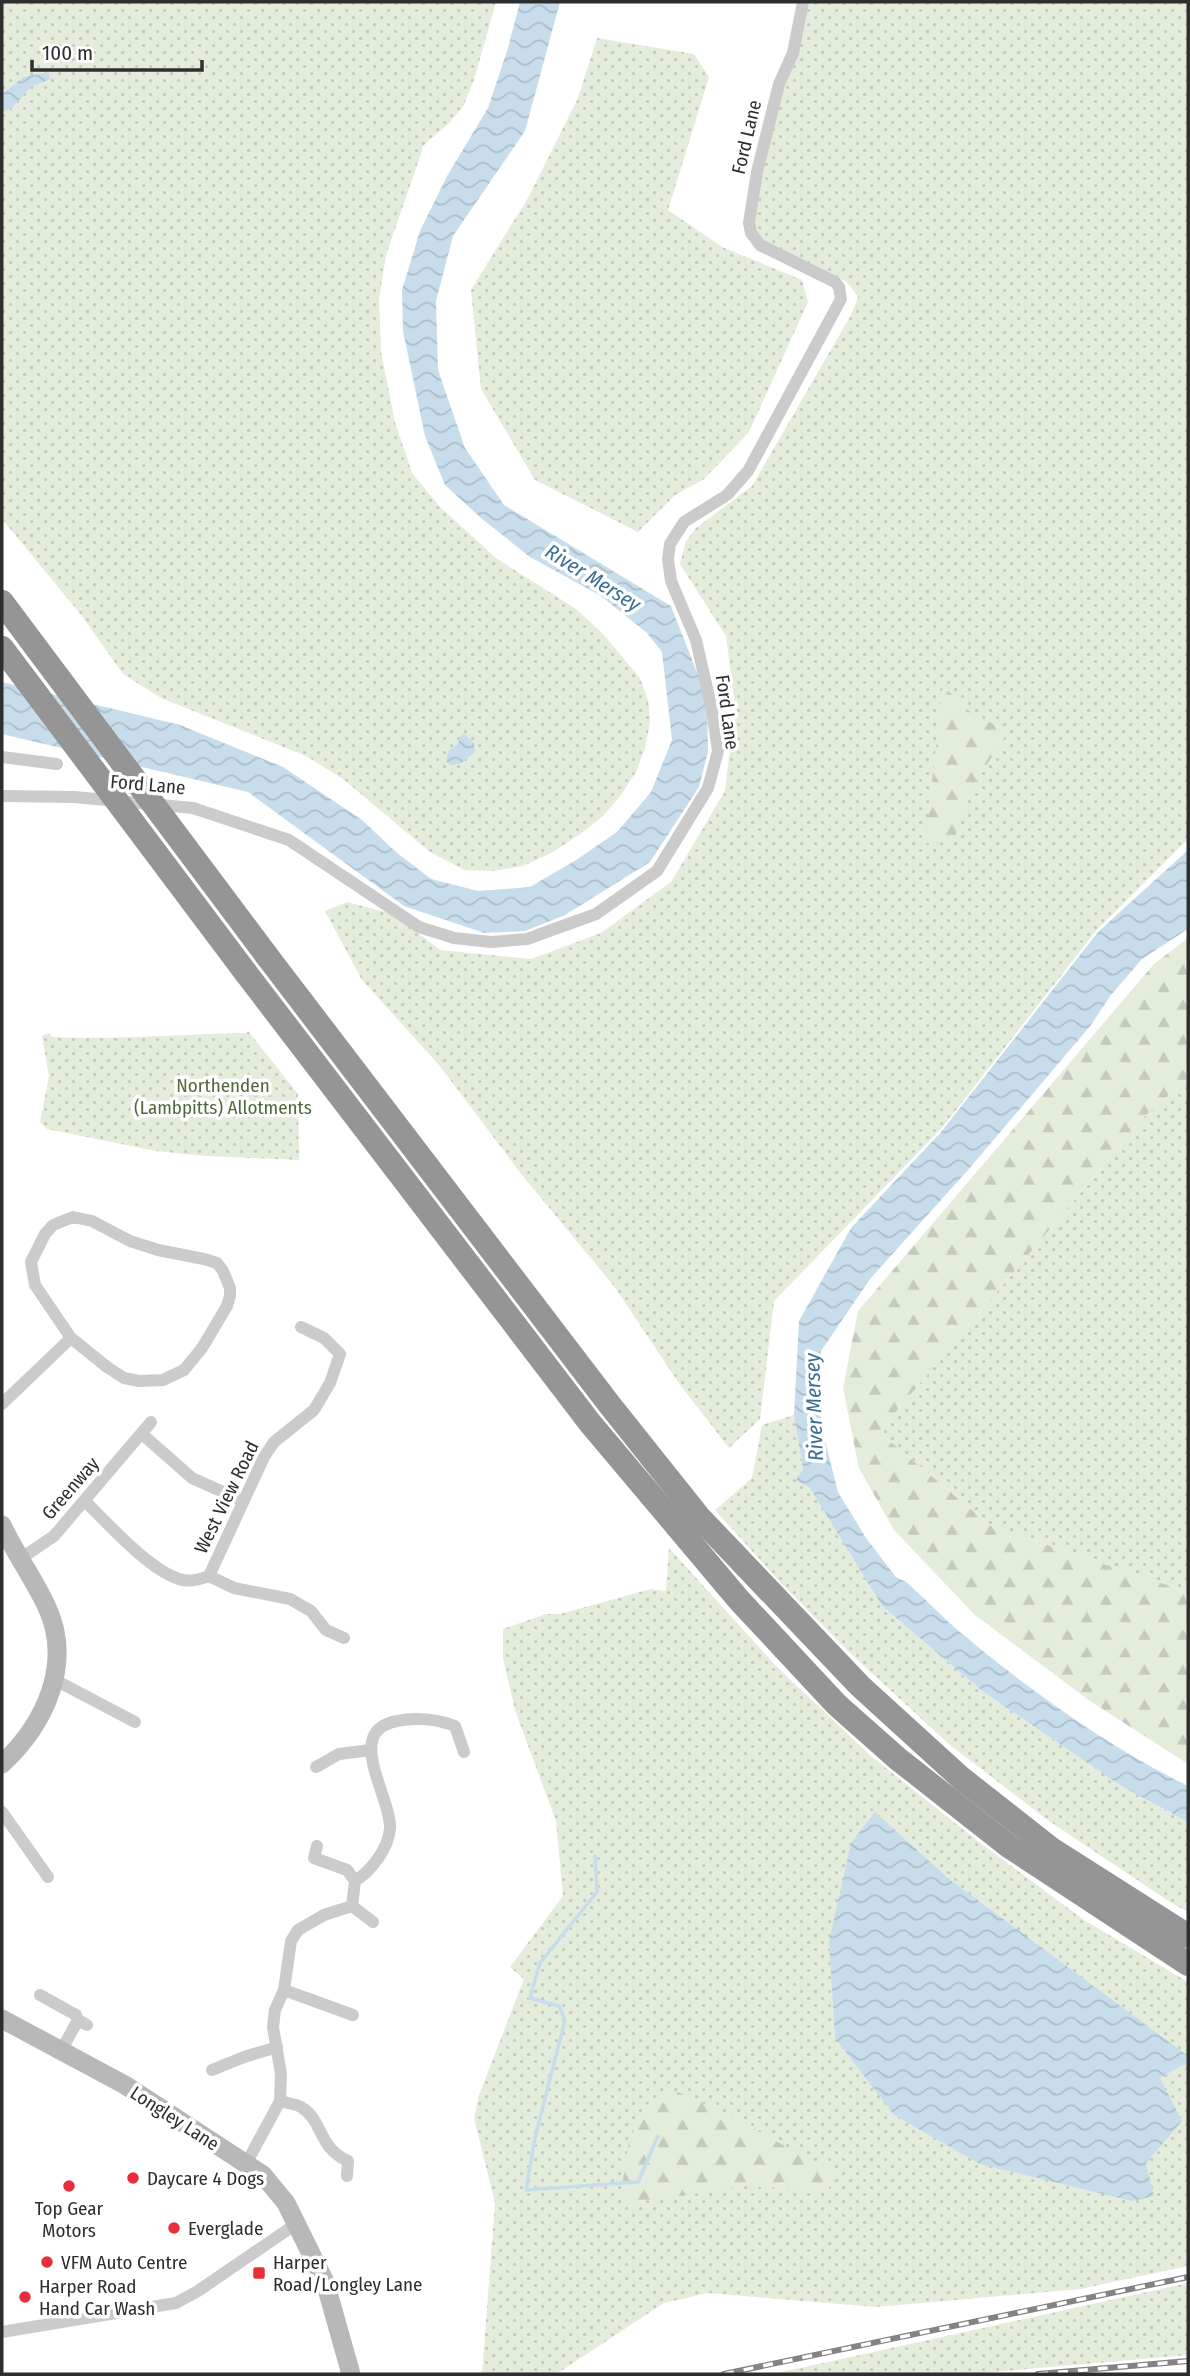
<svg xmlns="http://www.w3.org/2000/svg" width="1190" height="2376" font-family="'Fira Sans Condensed',sans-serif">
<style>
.grass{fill:url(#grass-dots)}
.forest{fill:url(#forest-firs)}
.water{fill:url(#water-waves)}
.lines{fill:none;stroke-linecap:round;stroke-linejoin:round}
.stream{stroke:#c8ddec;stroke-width:3.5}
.minor{stroke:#cbcbcb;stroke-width:12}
.secondary{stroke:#b8b8b8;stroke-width:19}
.motorway{stroke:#959595;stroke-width:24}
.rail-casing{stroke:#838383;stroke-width:6}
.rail{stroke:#fff;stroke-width:3.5;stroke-dasharray:10;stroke-linecap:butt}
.motorway-bridge{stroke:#959595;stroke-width:24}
.poi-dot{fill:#e82e38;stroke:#fff;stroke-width:2.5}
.labels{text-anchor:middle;stroke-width:7;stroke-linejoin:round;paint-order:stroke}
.street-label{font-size:19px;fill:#2e2e2e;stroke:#fff}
.park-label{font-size:19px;fill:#506b3b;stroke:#fff}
.poi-label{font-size:19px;fill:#2e2e2e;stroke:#fff;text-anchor:start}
.water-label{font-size:21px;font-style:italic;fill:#3b6e92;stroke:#fff}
</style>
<defs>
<pattern id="grass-dots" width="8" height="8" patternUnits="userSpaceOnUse" patternTransform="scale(1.75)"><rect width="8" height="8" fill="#e4ecdc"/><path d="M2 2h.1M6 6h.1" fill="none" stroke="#c4cbbd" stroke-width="1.8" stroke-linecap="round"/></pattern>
<pattern id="forest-firs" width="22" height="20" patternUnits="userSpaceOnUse" patternTransform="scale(1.75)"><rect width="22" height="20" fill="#e4ecdc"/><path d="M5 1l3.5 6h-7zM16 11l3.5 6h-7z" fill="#c4cbbd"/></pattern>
<pattern id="water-waves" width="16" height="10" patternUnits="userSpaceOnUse" patternTransform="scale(1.75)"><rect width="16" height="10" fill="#c8ddec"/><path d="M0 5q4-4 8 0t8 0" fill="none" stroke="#acbecb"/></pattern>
</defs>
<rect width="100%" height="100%" fill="#fff"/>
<g class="grass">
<path d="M2 2H496L474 80 463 107 447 125 424 145 386 255 379 300 381 352 395 422 412 473 440 507 496 558 576 609 602 633 640 678 648 700 650 722 645 748 636 772 621 795 603 816 579 835 551 853 523 866 493 871 464 870 430 852 343 779 306 756 161 698 123 674 82 616 2 519Z"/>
<path d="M809 2H1188V839L1096 931 942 1128 774 1301 760 1419 729 1448 678 1382 614 1286 522 1175 439 1065 362 980 325 911 347 902 393 914 440 950 531 959 601 933 671 882 725 791 735 706 726 636 680 564 686 541 696 528 752 486 851 315 858 297 848 283 833 274 774 249 757 235 753 217 783 83Z"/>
<path d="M597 38 694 54 709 77 668 210 722 247 802 280 808 302 749 432 704 479 675 495 638 532 535 480 481 389 471 290 528 198 578 98Z"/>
<path d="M248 1031 298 1094 299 1160 207 1156 156 1151 47 1129 40 1122 49 1076 42 1036 49 1033 52 1037C117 1040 182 1034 246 1033Z"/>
<path d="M1188 1078V1592L991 1526 879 1432 1145 1116Z"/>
<path d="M794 1415 803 1469 797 1480 810 1487 882 1606 982 1691 1123 1787 1188 1822V1912L1170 1902 1049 1821 950 1745 849 1652 781 1583 715 1510 752 1478 762 1425Z"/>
<path d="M669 1548 777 1667 871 1756 975 1839 1084 1920 1188 1982V2266L1080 2289 876 2307 708 2293 664 2303 561 2371 552 2374H482L495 2203 474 2118 479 2095 524 1979 510 1967 563 1896 556 1821 515 1710 503 1658V1629L546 1614H560L651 1589 666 1591Z"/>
<path d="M1188 2283V2355L970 2374H773Z"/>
</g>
<g class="forest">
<path d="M943 686 969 711 1008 732 971 789 953 842 925 843Z"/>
<path d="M1188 938V1078L1145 1116 879 1432 991 1526 1188 1592V1764L1090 1701 975 1615 894 1530 859 1468 843 1388 858 1311 1154 964Z"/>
<path d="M669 2088 729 2115 810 2160 838 2171 827 2191 748 2186 644 2201 625 2206 620 2199 629 2142 644 2107Z"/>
</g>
<g class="water">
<path d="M520 2H560L525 131 453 236 436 301 438 370 465 448 504 505 671 606 707 698 708 752 699 787 650 862 565 915 525 931 484 933 404 906 248 792 2 734V682L180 725 283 767 362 820 396 852 431 879 478 891 530 887 576 860 617 832 651 792 672 740 662 652 647 633 601 596 530 557 481 518 445 485 425 436 403 331 402 290 420 231 447 176 488 108 508 48Z"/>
<path d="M47 72 49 73 50 79 31 87 12 108 2 111V94L24 77Z"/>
<path d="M463 733 474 743 475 752 460 764 450 765 446 761 448 751 457 745Z"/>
<path d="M1188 850V929L1142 959 1111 995 1091 1025 968 1170 870 1279 821 1351V1425L838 1492 866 1538 896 1577 906 1582C925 1598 942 1617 961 1633 1028 1689 1110 1748 1188 1786V1822L1123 1787 982 1691 882 1606 810 1488 796 1480 803 1469 794 1415 799 1321 851 1228 941 1132 1098 932Z"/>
<path d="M875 1812 949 1879 1188 2056V2062L1160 2078 1182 2121 1146 2163 1154 2196 1132 2201 980 2164 894 2115 835 2038 829 1942 851 1843Z"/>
</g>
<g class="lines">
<path class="stream" d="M595 1856 597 1892 540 1963 530 1998 559 2006 565 2020 535 2138 526 2190 638 2182 658 2136"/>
<g class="minor">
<path d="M2 757 57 764"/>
<path d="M2 796 74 797 193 808 289 840 419 927 454 938 491 942 527 939 596 914 657 871 708 788 718 751 712 710 696 640 671 581 668 559 670 544 684 522 727 495 748 471 841 299 839 287 835 282 760 245 751 233 749 223 757 172 779 84 793 53 803 2"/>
<path d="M73 1217 92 1221 130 1241 158 1250 204 1259 217 1263 223 1271 230 1288V1296L227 1306 202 1348 184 1370 163 1380 139 1381 124 1378 107 1367 71 1338 35 1285 31 1262 45 1234 53 1225Z"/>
<path d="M2 1404 71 1338"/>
<path d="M142 1434 192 1478 243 1501"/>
<path d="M85 1501C107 1523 153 1574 183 1580 192 1582 201 1579 209 1576L264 1457 274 1442 314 1410 330 1383 340 1354 324 1338 301 1327"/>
<path d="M20 1559 54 1536 151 1422"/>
<path d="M209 1576 234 1588 290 1599 311 1611 326 1630 344 1638"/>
<path d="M55 1680 135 1722"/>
<path d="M316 1767 339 1754 371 1750"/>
<path d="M2 1812 48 1877"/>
<path d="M317 1846 314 1858 347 1870 355 1881"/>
<path d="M352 1906 373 1922"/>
<path d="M284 1990 353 2015"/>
<path d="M40 1995 76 2015 78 2020"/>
<path d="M61 2051 78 2020 87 2025"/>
<path d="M212 2070 244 2057 277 2047"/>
<path d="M280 2101C286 2103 296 2104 301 2107 324 2121 317 2147 348 2161L347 2176"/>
<path d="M246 2164 280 2101 281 2074 273 2027 275 2010 284 1990 291 1941 298 1930 324 1915 352 1906 355 1881C371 1871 389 1848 390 1828 391 1796 343 1731 397 1721 415 1717 437 1719 455 1726L464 1752"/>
<path d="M2 2332 176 2303 198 2291 296 2224"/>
</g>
<g class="secondary">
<path d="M2 1525C15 1553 33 1578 46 1605 74 1663 45 1724 2 1764"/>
<path d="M2 2019 125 2085 263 2175 286 2203 325 2282 351 2374"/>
</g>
<g class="motorway">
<path d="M267 956 609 1404 699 1517 860 1686 961 1778 1050 1848 1188 1936"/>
<path d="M246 973 590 1423 739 1600 837 1705 898 1759 1010 1847 1188 1964"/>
</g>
<defs>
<g id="rail">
<path d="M724 2374 1188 2277"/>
<path d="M1038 2374 1188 2361"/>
</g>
</defs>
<use href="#rail" class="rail-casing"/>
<use href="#rail" class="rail"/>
<g class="motorway-bridge">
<path d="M2 602 267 956"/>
<path d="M2 648 246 973"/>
</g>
</g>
<g class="poi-dot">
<circle cx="133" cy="2178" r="7"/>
<circle cx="69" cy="2186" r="7"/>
<circle cx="174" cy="2228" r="7"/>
<circle cx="47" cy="2262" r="7"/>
<rect x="252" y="2266" width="14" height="14" rx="3.5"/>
<circle cx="25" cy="2297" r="7"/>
</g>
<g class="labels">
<g class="street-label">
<text transform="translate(746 137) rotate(-77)" y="7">Ford Lane</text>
<text transform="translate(728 712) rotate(82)" y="7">Ford Lane</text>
<text transform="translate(148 784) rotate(5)" y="7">Ford Lane</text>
<text transform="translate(70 1488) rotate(-49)" y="7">Greenway</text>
<text transform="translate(226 1497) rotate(-64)" y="7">West View Road</text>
<text transform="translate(175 2118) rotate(33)" y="7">Longley Lane</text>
</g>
<g class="park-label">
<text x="223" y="1092">Northenden<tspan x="223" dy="22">(Lambpitts) Allotments</tspan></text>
</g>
<g class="poi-label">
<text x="147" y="2185">Daycare 4 Dogs</text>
<text x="69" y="2215" text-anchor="middle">Top Gear<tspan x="69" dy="22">Motors</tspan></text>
<text x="188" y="2235">Everglade</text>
<text x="61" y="2269">VFM Auto Centre</text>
<text x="273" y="2269">Harper<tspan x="273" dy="22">Road/Longley Lane</tspan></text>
<text x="39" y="2293">Harper Road<tspan x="39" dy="22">Hand Car Wash</tspan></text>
</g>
<g class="water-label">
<text transform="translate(593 578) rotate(32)" y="7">River Mersey</text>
<text transform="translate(814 1407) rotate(-92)" y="7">River Mersey</text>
</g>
</g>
<rect width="1190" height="2376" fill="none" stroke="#2e2e2e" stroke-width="7"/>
<path d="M32 60v10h170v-10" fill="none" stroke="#2e2e2e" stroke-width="3.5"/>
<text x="42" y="60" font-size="21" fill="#2e2e2e" stroke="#ffffff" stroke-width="5" paint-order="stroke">100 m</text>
</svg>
